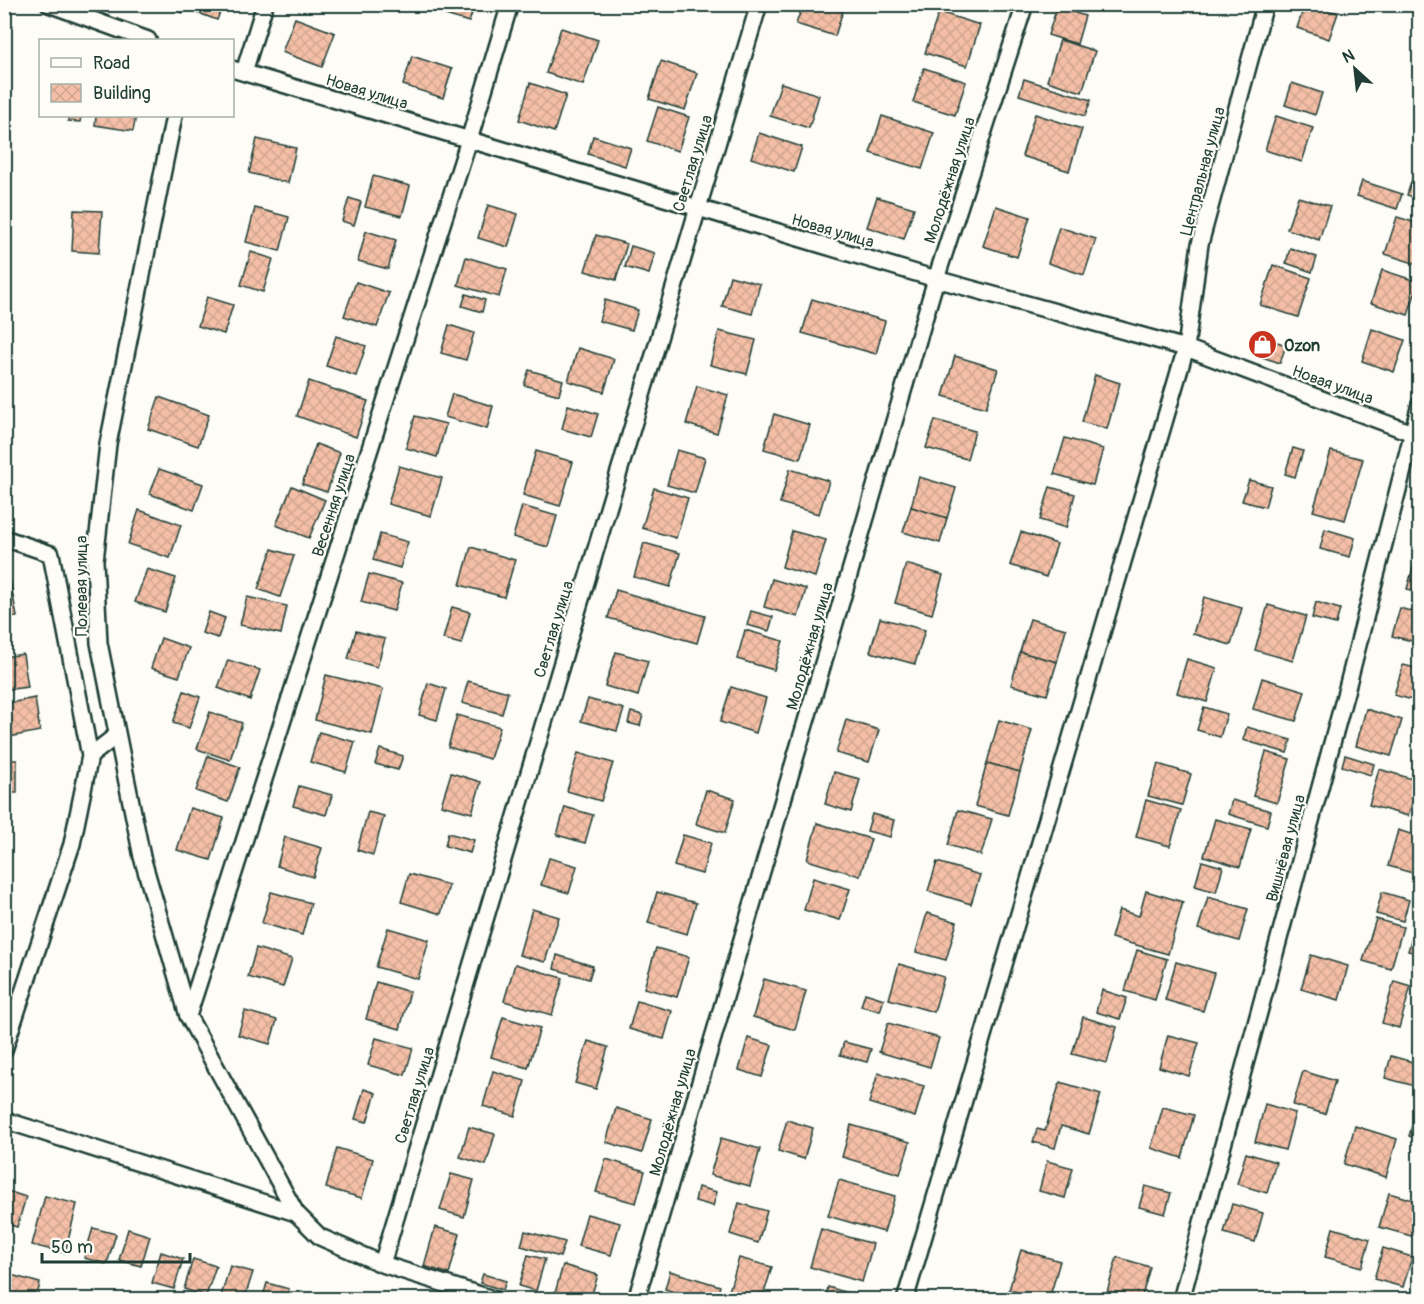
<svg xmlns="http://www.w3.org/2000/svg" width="1424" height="1304" font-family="Pangolin,sans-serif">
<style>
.building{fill:url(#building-cross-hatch);stroke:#1f3d34;stroke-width:1.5}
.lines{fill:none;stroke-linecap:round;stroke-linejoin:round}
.minor-casing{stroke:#1f3d34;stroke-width:20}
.minor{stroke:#fdfcf7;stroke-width:15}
.labels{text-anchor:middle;stroke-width:4.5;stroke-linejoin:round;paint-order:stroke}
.street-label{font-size:16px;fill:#1f3d34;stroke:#fdfcf7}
.poi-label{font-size:16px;font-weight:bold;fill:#1f3d34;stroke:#fdfcf7;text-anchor:start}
</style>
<defs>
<pattern id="building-cross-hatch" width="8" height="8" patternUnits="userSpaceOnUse" patternTransform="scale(1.5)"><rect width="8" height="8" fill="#f4bfa6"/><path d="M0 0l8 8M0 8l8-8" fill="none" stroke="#d1a590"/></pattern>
</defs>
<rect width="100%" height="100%" fill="#fdfcf7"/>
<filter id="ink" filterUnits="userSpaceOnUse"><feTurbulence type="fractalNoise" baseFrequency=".0167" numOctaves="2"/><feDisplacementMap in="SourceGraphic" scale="12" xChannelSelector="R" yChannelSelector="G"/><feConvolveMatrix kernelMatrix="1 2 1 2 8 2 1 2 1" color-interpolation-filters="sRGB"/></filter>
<g filter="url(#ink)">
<g class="building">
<path d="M157 4H186L183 13Z"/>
<path d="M196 4H223L217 20 193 11Z"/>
<path d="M438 4H475L469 22 435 12Z"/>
<path d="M803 4H845L835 36 796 24Z"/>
<path d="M1305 4 1338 13 1329 39 1297 28Z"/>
<path d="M1057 7 1085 16 1077 44 1048 35Z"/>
<path d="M939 12 980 25 967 66 925 53Z"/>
<path d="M295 18 335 33 322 67 282 52Z"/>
<path d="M561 28 598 40 583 85 546 73Z"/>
<path d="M1060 40 1095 51 1082 92 1047 81Z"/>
<path d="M412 56 452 69 443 98 403 85Z"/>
<path d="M661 61 697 73 685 110 649 99Z"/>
<path d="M924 68 966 82 955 115 913 102Z"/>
<path d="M1024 79 1091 100 1085 116 1019 95Z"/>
<path d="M530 83 566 95 554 132 519 120Z"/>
<path d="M781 83 819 95 809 128 770 116Z"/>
<path d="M1292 83 1322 93 1315 115 1285 105Z"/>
<path d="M658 107 689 117 678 151 647 141Z"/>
<path d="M1035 114 1082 129 1069 171 1022 156Z"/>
<path d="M68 116H81L80 122 68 121Z"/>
<path d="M96 116H136L133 131 95 125Z"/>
<path d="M882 116 934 133 922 169 870 153Z"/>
<path d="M1276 116 1313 128 1302 162 1265 150Z"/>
<path d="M759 133 802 147 794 172 751 158Z"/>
<path d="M593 136 631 148 625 166 588 154Z"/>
<path d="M257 139 296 148 288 183 249 173Z"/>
<path d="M1419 157H1420V199L1407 195Z"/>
<path d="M373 176 410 186 402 216 365 207Z"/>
<path d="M1362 181 1402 194 1397 209 1357 196Z"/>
<path d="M877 197 914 208 904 239 867 227Z"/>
<path d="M1298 197 1330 206 1319 240 1287 229Z"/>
<path d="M349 198 361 202 354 225 342 221Z"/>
<path d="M488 205 518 214 508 247 478 238Z"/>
<path d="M996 206 1030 217 1017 257 983 246Z"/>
<path d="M255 208 289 217 280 251 246 242Z"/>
<path d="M74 210 102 211 99 253 72 251Z"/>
<path d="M1397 217 1420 224V265L1385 254Z"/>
<path d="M1059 227 1096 239 1084 275 1048 263Z"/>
<path d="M366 231 396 240 388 269 358 261Z"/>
<path d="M596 235 627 244 616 280 585 271Z"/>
<path d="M631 246 655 253 649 274 625 267Z"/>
<path d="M1290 248 1317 257 1312 272 1286 263Z"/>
<path d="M251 252 273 259 263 292 241 285Z"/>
<path d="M466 257 507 269 499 297 458 285Z"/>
<path d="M1273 265 1311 278 1298 317 1260 305Z"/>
<path d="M1382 270 1419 282 1408 315 1371 303Z"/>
<path d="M730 276 760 284 752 314 722 306Z"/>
<path d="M356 282 389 293 377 327 344 316Z"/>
<path d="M466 294 485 300 482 312 462 306Z"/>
<path d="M207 297 233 305 224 334 198 326Z"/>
<path d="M812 299 885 321 876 354 802 333Z"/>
<path d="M605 300 638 310 632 330 599 321Z"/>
<path d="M449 325 474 333 466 360 441 353Z"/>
<path d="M1372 329 1405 340 1394 372 1362 361Z"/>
<path d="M719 331 756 340 747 374 710 365Z"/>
<path d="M336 336 366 346 356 376 326 366Z"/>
<path d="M1259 336 1286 345 1280 363 1253 354Z"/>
<path d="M578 348 614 359 604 392 568 381Z"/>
<path d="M955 356 998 369 986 408 943 396Z"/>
<path d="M529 370 563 380 559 395 524 385Z"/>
<path d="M1095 375 1120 383 1107 429 1082 422Z"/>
<path d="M309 381 368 401 356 437 297 416Z"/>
<path d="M697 386 728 395 717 433 686 424Z"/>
<path d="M452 394 493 406 487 429 445 417Z"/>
<path d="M159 397 209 415 198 446 148 429Z"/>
<path d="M568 405 598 414 591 437 562 429Z"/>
<path d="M774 414 810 425 800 459 764 449Z"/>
<path d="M415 416 446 424 437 457 406 448Z"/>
<path d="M935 420 975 431 967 459 926 448Z"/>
<path d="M1065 438 1103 449 1093 485 1054 474Z"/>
<path d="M316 444 340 453 327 492 302 484Z"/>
<path d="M1293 448 1303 451 1295 477 1285 474Z"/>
<path d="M677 450 705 458 695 493 667 485Z"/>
<path d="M536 451 573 462 560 506 523 495Z"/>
<path d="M1331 451 1363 459 1345 520 1313 511Z"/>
<path d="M399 466 442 478 431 516 388 504Z"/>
<path d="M159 469 203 484 194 510 150 494Z"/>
<path d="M790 469 829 481 819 514 780 503Z"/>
<path d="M919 477 956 488 947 518 911 507Z"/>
<path d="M1249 480 1271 486 1265 507 1242 501Z"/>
<path d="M292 486 325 500 309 538 276 525Z"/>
<path d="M1050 487 1075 494 1066 528 1040 520Z"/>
<path d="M654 488 688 498 676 538 642 528Z"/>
<path d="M522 506 557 516 548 547 513 537Z"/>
<path d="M911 507 947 518 940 543 903 532Z"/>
<path d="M139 510 181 525 170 558 128 544Z"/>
<path d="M1325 529 1355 538 1350 557 1320 549Z"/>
<path d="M792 531 826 540 815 577 782 567Z"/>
<path d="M1021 532 1057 544 1046 577 1010 565Z"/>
<path d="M380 534 408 542 400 568 373 560Z"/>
<path d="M644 543 680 553 670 587 634 577Z"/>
<path d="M471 547 515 560 504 597 460 585Z"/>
<path d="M272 549 294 556 280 597 258 589Z"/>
<path d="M1416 557 1420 558V592L1407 589Z"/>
<path d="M906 564 943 575 932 614 895 603Z"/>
<path d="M147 569 176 578 165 612 135 602Z"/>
<path d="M369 574 402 583 394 611 361 602Z"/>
<path d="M772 579 806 589 798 617 764 607Z"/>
<path d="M10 580 17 617 4 619V581Z"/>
<path d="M616 590 705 616 697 643 608 618Z"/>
<path d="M247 597 287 606 281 634 240 625Z"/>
<path d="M1204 597 1242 608 1231 645 1193 634Z"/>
<path d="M1316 602 1340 609 1336 624 1312 618Z"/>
<path d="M1268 605 1306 616 1293 661 1255 650Z"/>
<path d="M452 607 470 612 461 644 443 639Z"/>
<path d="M1400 608 1420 614V643L1392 636Z"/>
<path d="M751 611 773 617 769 631 747 625Z"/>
<path d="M209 612 225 618 218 638 202 633Z"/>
<path d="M880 618 925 630 915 664 870 652Z"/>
<path d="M1030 619 1066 629 1057 662 1020 652Z"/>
<path d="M745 630 783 641 774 670 737 659Z"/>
<path d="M356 631 385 639 377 667 348 659Z"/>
<path d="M161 638 189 648 179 677 151 668Z"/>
<path d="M616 652 648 661 638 696 605 686Z"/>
<path d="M1020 652 1057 662 1047 695 1011 685Z"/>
<path d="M23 654 28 687 4 690V657Z"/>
<path d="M1187 659 1217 668 1207 702 1177 693Z"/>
<path d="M228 660 260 670 250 700 218 688Z"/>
<path d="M1403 665 1420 669V702L1394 695Z"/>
<path d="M326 675 383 689 372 734 315 720Z"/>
<path d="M1262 678 1305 691 1296 721 1253 709Z"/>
<path d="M468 681 508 692 502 714 462 703Z"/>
<path d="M428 683 446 689 437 720 419 715Z"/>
<path d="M731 687 766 698 756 733 720 722Z"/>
<path d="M184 691 200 697 189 728 173 723Z"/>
<path d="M35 698 40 731 4 738V704Z"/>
<path d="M588 699 624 709 617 731 581 721Z"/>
<path d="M1204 707 1227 714 1220 737 1197 730Z"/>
<path d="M1366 709 1402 720 1391 756 1356 746Z"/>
<path d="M210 712 242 723 230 760 197 749Z"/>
<path d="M631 712 643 715 640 726 628 723Z"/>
<path d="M457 715 500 727 490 759 448 747Z"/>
<path d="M846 720 879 730 869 762 836 753Z"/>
<path d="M999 720 1032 730 1020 772 987 763Z"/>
<path d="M1247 727 1291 740 1287 753 1243 740Z"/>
<path d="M319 732 355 742 346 772 310 762Z"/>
<path d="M380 749 403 756 398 770 375 764Z"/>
<path d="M1266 752 1290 759 1277 803 1253 796Z"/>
<path d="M578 753 613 763 601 801 567 791Z"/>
<path d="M1345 755 1374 764 1371 775 1342 766Z"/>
<path d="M208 756 240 767 228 802 196 791Z"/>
<rect x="4" y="760" width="13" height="33"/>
<path d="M987 763 1020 772 1008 815 975 806Z"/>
<path d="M1158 764 1191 774 1182 805 1148 796Z"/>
<path d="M1379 769 1419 781 1408 816 1369 805Z"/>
<path d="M834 772 860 779 851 812 825 804Z"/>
<path d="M451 773 481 782 472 813 441 805Z"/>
<path d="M299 786 332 795 326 815 293 806Z"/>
<path d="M706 790 735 799 725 833 696 824Z"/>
<path d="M1146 800 1181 810 1170 846 1136 837Z"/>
<path d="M1232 800 1271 811 1267 826 1228 814Z"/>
<path d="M565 807 593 815 585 843 557 835Z"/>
<path d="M190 808 224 818 211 860 177 850Z"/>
<path d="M958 810 992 819 981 855 948 845Z"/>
<path d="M368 812 384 816 373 855 357 850Z"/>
<path d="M872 814 894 820 890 837 867 831Z"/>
<path d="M1215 819 1251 829 1240 867 1204 856Z"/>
<path d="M817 823 871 839 860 876 807 860Z"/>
<path d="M1398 830 1420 837V864L1416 874 1388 866Z"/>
<path d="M448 833 474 840 470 853 445 846Z"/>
<path d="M683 835 711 843 702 874 674 866Z"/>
<path d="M285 837 322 848 313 877 277 866Z"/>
<path d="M549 858 577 866 569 893 541 885Z"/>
<path d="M1202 861 1223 867 1216 892 1195 886Z"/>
<path d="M937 862 980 875 971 904 928 891Z"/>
<path d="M409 874 449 885 441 914 401 902Z"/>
<path d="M813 878 850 889 840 920 804 910Z"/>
<path d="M1146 891 1183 902 1168 954 1111 938 1119 910 1139 916Z"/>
<path d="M271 892 311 903 302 935 262 923Z"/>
<path d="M657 892 696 903 687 934 648 923Z"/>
<path d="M1382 892 1409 900 1403 921 1376 914Z"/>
<path d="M1208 897 1248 909 1239 941 1198 929Z"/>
<path d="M532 909 559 917 545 962 519 955Z"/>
<path d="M927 913 957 922 946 960 916 952Z"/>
<path d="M1376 919 1403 927 1391 969 1363 961Z"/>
<path d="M388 928 429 940 418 979 376 967Z"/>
<path d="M1414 931 1420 933V954L1408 951Z"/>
<path d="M256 948 292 959 283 987 248 977Z"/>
<path d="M656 948 689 957 677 997 644 988Z"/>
<path d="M1137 950 1167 959 1155 1000 1125 991Z"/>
<path d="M557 955 593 966 589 979 554 969Z"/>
<path d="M1311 955 1348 966 1339 1000 1301 989Z"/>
<path d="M1176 962 1214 973 1203 1011 1165 1000Z"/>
<path d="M515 964 563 978 552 1015 504 1001Z"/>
<path d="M899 964 944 977 934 1012 889 999Z"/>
<path d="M764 979 806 991 795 1030 753 1017Z"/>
<path d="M1394 981 1411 986 1399 1028 1382 1023Z"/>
<path d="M376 982 410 992 400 1029 366 1019Z"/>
<path d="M1102 990 1127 998 1120 1019 1096 1012Z"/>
<path d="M865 993 884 999 880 1011 861 1006Z"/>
<path d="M637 1001 672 1011 664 1039 629 1029Z"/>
<path d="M245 1011 277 1020 270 1044 238 1035Z"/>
<path d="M503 1017 540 1028 528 1068 491 1057Z"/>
<path d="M1083 1017 1117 1027 1107 1063 1072 1054Z"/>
<path d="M888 1023 939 1038 930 1067 879 1052Z"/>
<path d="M1168 1035 1199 1043 1189 1076 1159 1067Z"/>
<path d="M376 1038 413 1048 405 1075 368 1065Z"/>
<path d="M748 1038 772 1045 762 1077 739 1070Z"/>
<path d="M588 1041 608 1047 596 1089 575 1083Z"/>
<path d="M844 1042 871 1049 867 1062 840 1055Z"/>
<path d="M1391 1056 1420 1064 1415 1086 1385 1078Z"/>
<path d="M493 1071 525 1081 515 1116 483 1106Z"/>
<path d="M1303 1071 1335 1081 1325 1114 1293 1105Z"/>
<path d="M878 1073 924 1086 915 1117 869 1103Z"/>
<path d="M1060 1082 1101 1094 1089 1134 1061 1126 1055 1148 1033 1142 1037 1129 1045 1131Z"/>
<path d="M364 1089 376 1093 367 1122 355 1119Z"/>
<path d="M1419 1102H1420V1140L1409 1136Z"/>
<path d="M1265 1104 1295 1113 1285 1150 1255 1142Z"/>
<path d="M1163 1107 1194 1115 1182 1158 1151 1148Z"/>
<path d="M616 1108 652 1119 642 1153 606 1142Z"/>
<path d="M787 1120 813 1128 804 1159 778 1151Z"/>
<path d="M851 1125 910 1142 900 1174 842 1157Z"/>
<path d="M1355 1126 1397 1139 1386 1177 1344 1164Z"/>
<path d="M469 1127 495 1134 486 1165 460 1157Z"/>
<path d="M721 1138 760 1149 750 1186 710 1175Z"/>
<path d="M337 1148 373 1159 362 1198 326 1188Z"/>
<path d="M1246 1153 1276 1162 1267 1193 1237 1184Z"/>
<path d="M606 1159 645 1171 636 1203 596 1192Z"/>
<path d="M1047 1161 1073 1168 1065 1198 1039 1191Z"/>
<path d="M451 1174 474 1180 464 1217 440 1210Z"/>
<path d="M839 1180 895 1196 884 1232 828 1216Z"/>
<path d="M1145 1186 1171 1193 1165 1214 1139 1207Z"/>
<path d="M698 1187 717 1192 713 1206 695 1201Z"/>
<path d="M4 1190 26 1197 17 1227 4 1223Z"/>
<path d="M1389 1193 1420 1202V1222L1415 1237 1379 1227Z"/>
<path d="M45 1196 77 1204 65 1253 32 1245Z"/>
<path d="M739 1203 767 1211 758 1243 730 1234Z"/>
<path d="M1232 1204 1263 1213 1255 1242 1224 1233Z"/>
<path d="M587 1214 620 1223 611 1255 578 1246Z"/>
<path d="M435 1227 460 1234 449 1274 424 1266Z"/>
<path d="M93 1228 116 1234 107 1264 84 1258Z"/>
<path d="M1333 1228 1370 1239 1362 1267 1325 1257Z"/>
<path d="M128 1229 150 1236 141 1266 119 1260Z"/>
<path d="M821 1229 873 1244 862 1282 810 1267Z"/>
<path d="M525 1231 565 1242 560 1257 521 1246Z"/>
<path d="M1383 1248 1412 1257 1403 1287 1374 1279Z"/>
<path d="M1021 1250 1060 1261 1049 1300 1009 1290Z"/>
<path d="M161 1252 183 1259 174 1289 152 1283Z"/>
<path d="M528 1255 545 1259 536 1291 519 1286Z"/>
<path d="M1117 1257 1150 1267 1141 1300 1107 1292Z"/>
<path d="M739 1258 772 1267 762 1300 729 1291Z"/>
<path d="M193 1259 216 1266 206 1296 184 1289Z"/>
<path d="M563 1265 598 1275 590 1300H553Z"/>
<path d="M230 1266 253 1272 244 1300 221 1296Z"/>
<path d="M670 1271 720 1286 716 1300H699L665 1289Z"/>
<path d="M4 1273 40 1283 36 1300H4Z"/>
<path d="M483 1274 506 1281 503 1290 480 1283Z"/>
<path d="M267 1283 289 1289 286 1300H262Z"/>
<path d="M828 1287 858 1296 856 1300H825Z"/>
</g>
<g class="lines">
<defs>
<g id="minor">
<path d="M49 4 148 40"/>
<path d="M232 69 936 279 1186 348 1420 436"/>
<path d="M244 72 265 4"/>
<path d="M174 116 108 444 95 561 99 643 142 857 188 1016 296 1213 320 1237 382 1264 496 1300"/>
<path d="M4 538 51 554 90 756 72 844 4 1050"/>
<path d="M90 756 117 735"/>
<path d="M188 1016 469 140 510 4"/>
<path d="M4 1120 296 1213"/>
<path d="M382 1264 759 4"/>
<path d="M636 1300 936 279 1025 4"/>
<path d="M905 1300 1186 348 1200 244 1265 4"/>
<path d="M1181 1300 1347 688 1420 404"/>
</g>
</defs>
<use href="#minor" class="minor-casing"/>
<use href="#minor" class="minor"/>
</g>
</g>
<defs>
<symbol id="shop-disc" viewBox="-11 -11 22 22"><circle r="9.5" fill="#c8321e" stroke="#fdfcf7"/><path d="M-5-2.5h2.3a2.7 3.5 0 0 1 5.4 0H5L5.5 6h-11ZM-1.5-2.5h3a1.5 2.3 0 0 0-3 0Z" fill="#fff"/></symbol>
</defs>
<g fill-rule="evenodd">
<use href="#shop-disc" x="1246" y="328" width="33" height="33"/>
</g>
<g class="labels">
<g class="street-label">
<text transform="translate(367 91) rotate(17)" y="6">Новая улица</text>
<text transform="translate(692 163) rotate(-73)" y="6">Светлая улица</text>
<text transform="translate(1202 171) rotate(-75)" y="6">Центральная улица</text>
<text transform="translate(949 180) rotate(-72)" y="6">Молодёжная улица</text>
<text transform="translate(833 230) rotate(16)" y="6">Новая улица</text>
<text transform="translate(1333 384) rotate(20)" y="6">Новая улица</text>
<text transform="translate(333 505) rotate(-72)" y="6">Весенняя улица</text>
<text transform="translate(81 586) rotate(-90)" y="6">Полевая улица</text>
<text transform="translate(553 629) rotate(-73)" y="6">Светлая улица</text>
<text transform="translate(809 646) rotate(-74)" y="6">Молодёжная улица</text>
<text transform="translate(1285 848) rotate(-75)" y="6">Вишнёвая улица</text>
<text transform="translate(414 1095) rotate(-73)" y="6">Светлая улица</text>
<text transform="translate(672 1112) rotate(-74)" y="6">Молодёжная улица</text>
</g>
<g class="poi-label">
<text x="1284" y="351">Ozon</text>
</g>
</g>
<rect width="1424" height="1304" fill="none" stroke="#fdfcf7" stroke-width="24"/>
<rect x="12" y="12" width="1400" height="1280" fill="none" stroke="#1f3d34" stroke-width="2" filter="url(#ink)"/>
<rect x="39" y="39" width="195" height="78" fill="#fdfcf7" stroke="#a4b0a9" stroke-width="1.5"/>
<rect x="51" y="58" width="30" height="9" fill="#fdfcf7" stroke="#a4b0a9" stroke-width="1.5"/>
<text x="93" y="69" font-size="18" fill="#1f3d34">Road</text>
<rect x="51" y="84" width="30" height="18" fill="url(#building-cross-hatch)" stroke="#a4b0a9" stroke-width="1.5"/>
<text x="93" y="99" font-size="18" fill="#1f3d34">Building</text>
<g transform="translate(1355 69) rotate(333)" stroke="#fdfcf7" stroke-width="4.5" paint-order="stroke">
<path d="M0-4.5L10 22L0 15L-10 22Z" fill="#1f3d34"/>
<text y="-9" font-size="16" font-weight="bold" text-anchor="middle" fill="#1f3d34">N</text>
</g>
<path d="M42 1253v9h148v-9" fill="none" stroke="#1f3d34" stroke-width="3"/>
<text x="51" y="1253" font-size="18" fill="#1f3d34" stroke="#fdfcf7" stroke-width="4.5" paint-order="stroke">50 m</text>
</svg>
